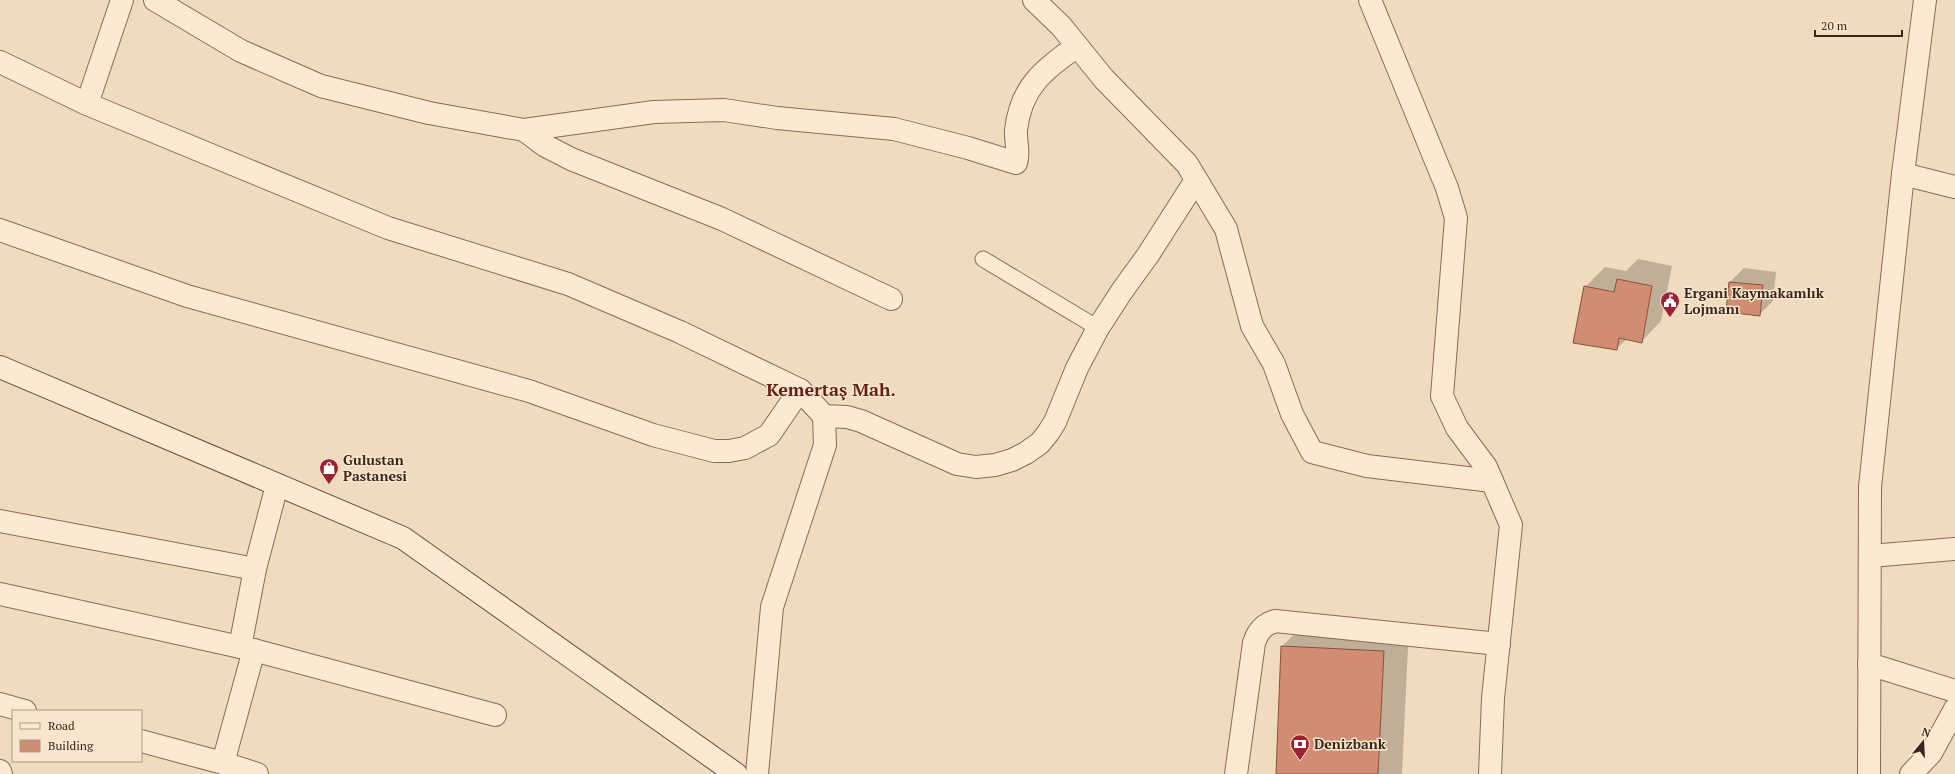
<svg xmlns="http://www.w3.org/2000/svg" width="1955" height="774" font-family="'PT Serif',serif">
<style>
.shadow{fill:#0003}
.building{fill:#d18d72;stroke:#8a503a}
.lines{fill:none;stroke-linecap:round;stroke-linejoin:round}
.service-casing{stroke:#8a6b56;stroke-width:17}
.minor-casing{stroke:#8a6b56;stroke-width:24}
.tertiary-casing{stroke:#8a6b56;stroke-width:24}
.secondary-casing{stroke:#6b4c39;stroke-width:24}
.service{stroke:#fbe9d2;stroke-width:15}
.minor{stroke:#fbe9d2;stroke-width:22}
.tertiary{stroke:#fbe9d2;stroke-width:22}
.secondary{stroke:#fbe9d2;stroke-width:22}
.labels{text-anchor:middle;stroke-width:3;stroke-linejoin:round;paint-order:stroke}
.poi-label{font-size:14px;font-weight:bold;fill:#38261b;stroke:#f7e6ce;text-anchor:start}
.district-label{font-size:18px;font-weight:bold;fill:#671f18;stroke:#f7e6ce}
</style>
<rect width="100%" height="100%" fill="#f0dbbe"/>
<g class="shadow">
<path d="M1638 259 1672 266 1661 321 1641 342 1627 339 1616 349 1585 287 1605 267 1626 271Z"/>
<path d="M1744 268 1776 272 1773 301 1759 315 1727 311 1730 282Z"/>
<path d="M1308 621 1409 626 1402 774H1277L1282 646Z"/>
</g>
<g class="building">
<path d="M1617 279 1652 286 1642 343 1619 338 1617 350 1573 343 1584 286 1614 292Z"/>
<path d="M1729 282 1763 285 1760 316 1726 312Z"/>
<path d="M1281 646 1384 651 1378 774H1276Z"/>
</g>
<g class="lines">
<defs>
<path id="service" d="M983 259 1098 328"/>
<g id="minor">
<path d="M155 0 241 51 321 86 429 113 524 130 654 112 724 110 777 118 894 129 968 148 1016 163C1020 152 1015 142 1016 130 1021 86 1044 70 1077 46"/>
<path d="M1034 0 1061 26 1104 79 1187 164 1226 229 1252 326 1274 364 1292 414 1312 452 1367 466 1492 481"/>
<path d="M1370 0 1447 188 1456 218 1442 396 1457 428 1486 467 1511 525 1493 698 1490 774"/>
<path d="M0 62 87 104 388 228 568 284 680 332 800 390 824 416 825 445 772 607 757 774"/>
<path d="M87 104 122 0"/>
<path d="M524 130 544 145 571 159 722 219 891 299"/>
<path d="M1903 174 1955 187"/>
<path d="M0 230 187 296 529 391 653 435 714 451H729L745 448 769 435 800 390"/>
<path d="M824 416 847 417 861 421 957 464 976 467 995 465 1012 460 1026 453 1040 443 1048 433 1055 422 1077 368 1098 328 1122 291 1148 255 1196 180"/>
<path d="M0 521 255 569 277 485"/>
<path d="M1870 556 1955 549"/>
<path d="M0 594 254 650 495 715"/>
<path d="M240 647 255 569"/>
<path d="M1869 664 1955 691"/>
<path d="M0 704 25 711"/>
<path d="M141 741 223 763 257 774"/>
<path d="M223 763 254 650"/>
<path d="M0 771 1 774"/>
<path d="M1236 774 1254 643C1258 631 1263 625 1275 621L1499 644"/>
<path d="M1911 774 1931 753 1955 709"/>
</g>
<path id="tertiary" d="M1869 774 1870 487 1903 174 1925 0"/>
<path id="secondary" d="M0 367 403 538 736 774"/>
</defs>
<use href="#service" class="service-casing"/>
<use href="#minor" class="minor-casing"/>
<use href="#tertiary" class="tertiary-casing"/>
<use href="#secondary" class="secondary-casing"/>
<use href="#service" class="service"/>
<use href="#minor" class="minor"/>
<use href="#tertiary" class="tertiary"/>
<use href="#secondary" class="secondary"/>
</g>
<defs>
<symbol id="civic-pin" viewBox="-11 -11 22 30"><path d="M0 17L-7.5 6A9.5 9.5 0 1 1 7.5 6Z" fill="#9c2233" stroke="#f7e6ce"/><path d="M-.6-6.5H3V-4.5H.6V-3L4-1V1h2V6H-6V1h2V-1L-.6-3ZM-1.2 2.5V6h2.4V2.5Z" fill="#fff"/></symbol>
<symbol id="shop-pin" viewBox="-11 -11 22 30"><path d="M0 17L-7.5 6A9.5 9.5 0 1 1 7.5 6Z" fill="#9c2233" stroke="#f7e6ce"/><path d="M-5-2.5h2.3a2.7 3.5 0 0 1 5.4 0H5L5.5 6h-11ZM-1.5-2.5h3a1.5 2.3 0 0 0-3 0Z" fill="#fff"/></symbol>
<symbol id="bank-pin" viewBox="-11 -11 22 30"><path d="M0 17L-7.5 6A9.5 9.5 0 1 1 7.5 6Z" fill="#9c2233" stroke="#f7e6ce"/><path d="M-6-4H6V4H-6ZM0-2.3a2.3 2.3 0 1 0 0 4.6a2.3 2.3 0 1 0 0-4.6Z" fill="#fff"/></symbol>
</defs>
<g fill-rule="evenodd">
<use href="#civic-pin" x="1659" y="290" width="22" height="30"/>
<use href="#shop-pin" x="318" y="457" width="22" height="30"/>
<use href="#bank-pin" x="1289" y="733" width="22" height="30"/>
</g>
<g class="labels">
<g class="poi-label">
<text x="1684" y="298">Ergani Kaymakamlık<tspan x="1684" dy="16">Lojmanı</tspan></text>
<text x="343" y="465">Gulustan<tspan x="343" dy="16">Pastanesi</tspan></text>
<text x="1314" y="749">Denizbank</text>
</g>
<g class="district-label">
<text x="831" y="396">Kemertaş Mah.</text>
</g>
</g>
<rect x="12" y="710" width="130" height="52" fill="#f7e6ce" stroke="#ab9986"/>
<rect x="20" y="723" width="20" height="6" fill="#fbe9d2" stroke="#ab9986"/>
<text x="48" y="730" font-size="12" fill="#38261b">Road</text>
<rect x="20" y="740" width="20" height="12" fill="#d18d72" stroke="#ab9986"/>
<text x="48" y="750" font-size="12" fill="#38261b">Building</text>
<g transform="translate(1923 742) rotate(18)" stroke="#f7e6ce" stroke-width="3" paint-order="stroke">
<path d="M0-3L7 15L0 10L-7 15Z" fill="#38261b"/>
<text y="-6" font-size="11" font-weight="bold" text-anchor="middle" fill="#38261b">N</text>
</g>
<path d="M1815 30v6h87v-6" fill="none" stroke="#38261b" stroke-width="2"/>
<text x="1821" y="30" font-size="12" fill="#38261b" stroke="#f7e6ce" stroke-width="3" paint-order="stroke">20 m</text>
</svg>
